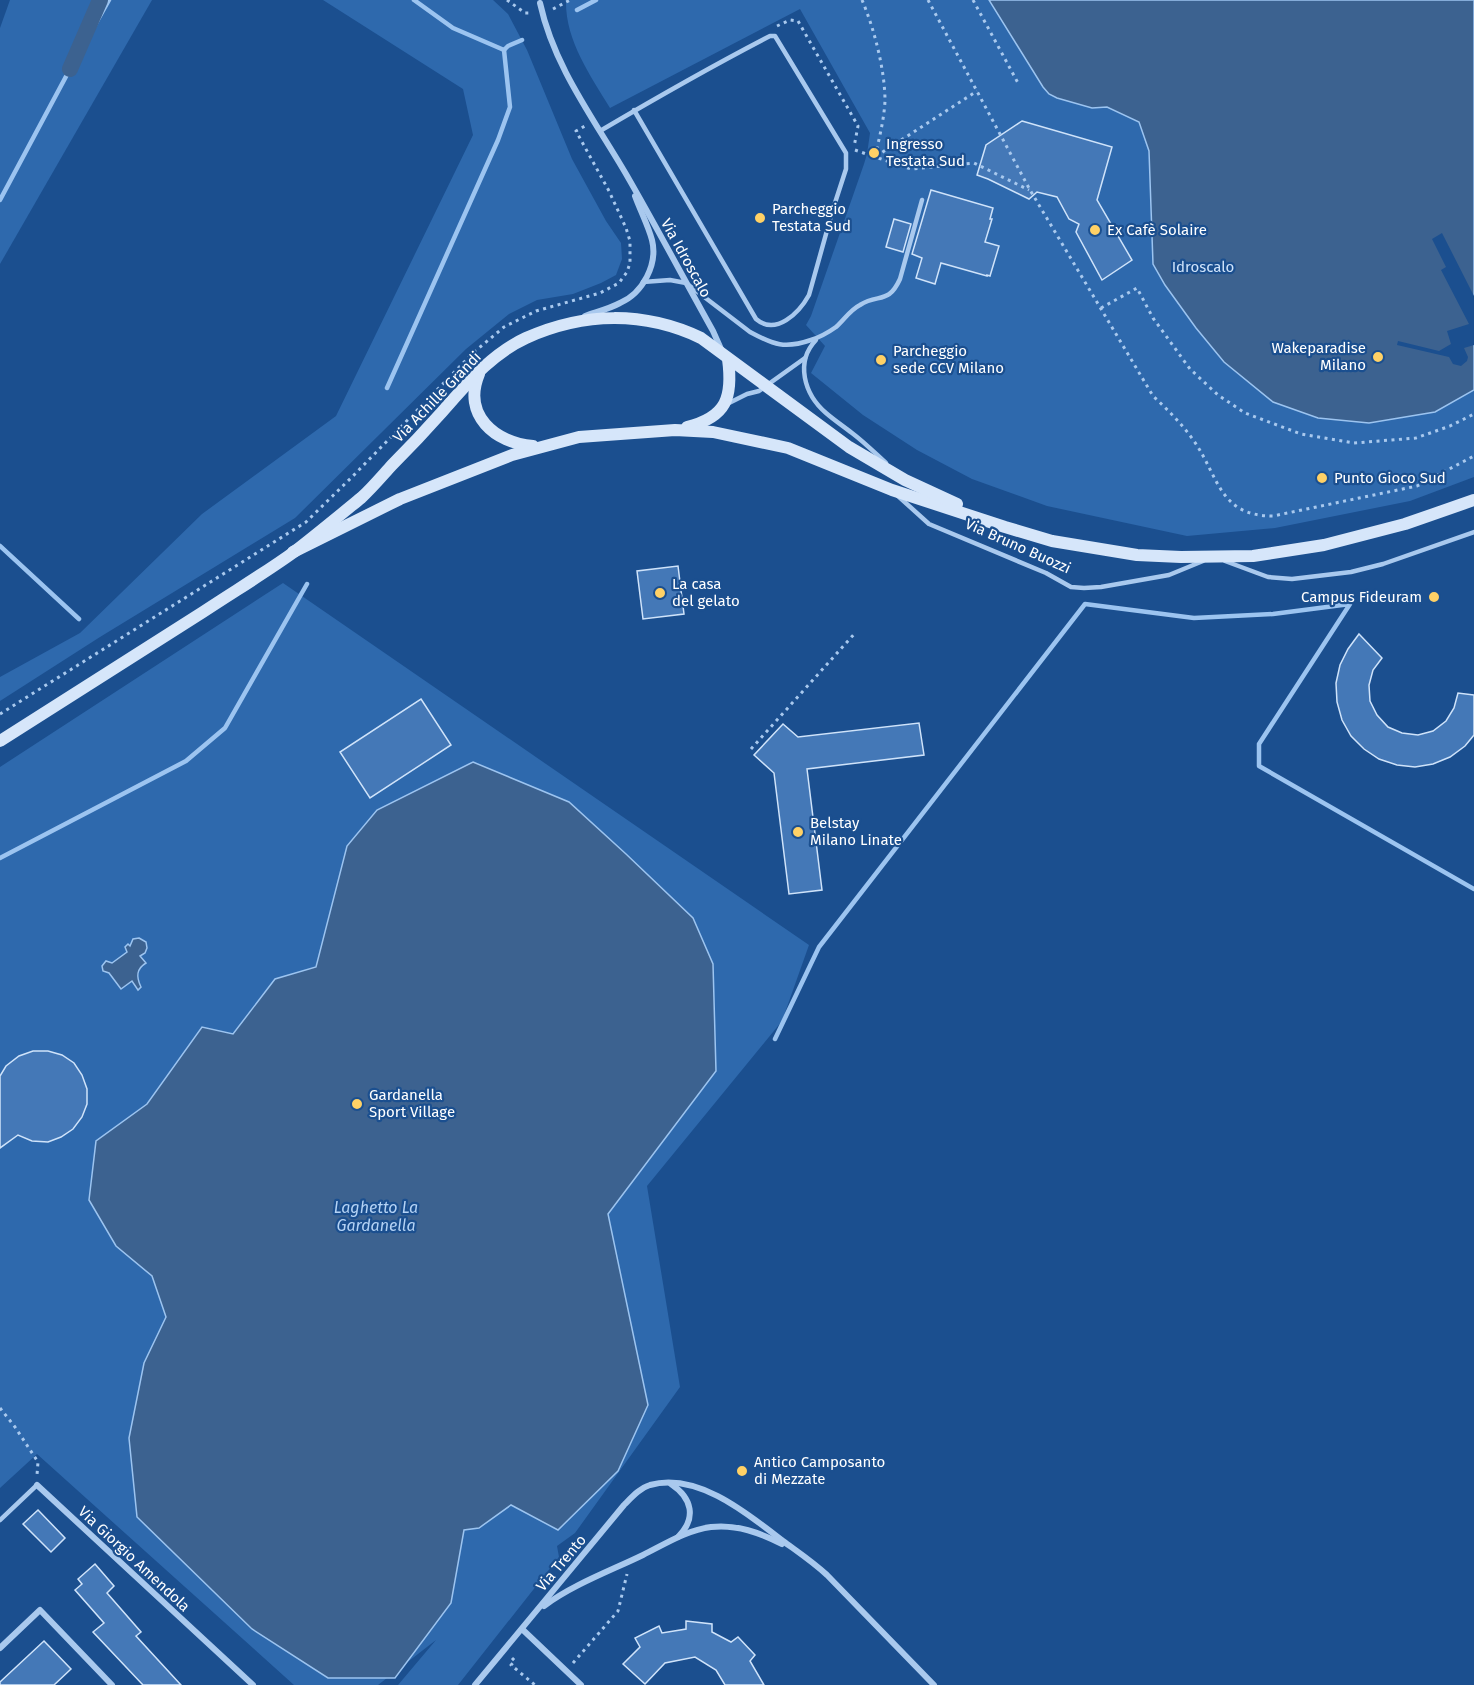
<svg xmlns="http://www.w3.org/2000/svg" width="1474" height="1685" font-family="'Fira Sans',sans-serif">
<style>
.green{fill:#2e69ad}
.water{fill:#3c6290;stroke:#9cc4f0;stroke-width:1.5}
.pier{fill:#1b4f8f}
.lines{fill:none;stroke-linecap:round;stroke-linejoin:round}
.stream{stroke:#9cc4f0;stroke-width:4.5}
.canal{stroke:#3c6290;stroke-width:16}
.building{fill:#4478b7;stroke:#cfe3fa;stroke-width:1.5}
.path{stroke:#a9c9ee;stroke-width:3;stroke-dasharray:3 4.5;stroke-linecap:butt}
.lane{stroke:#a9c9ee;stroke-width:4.5}
.street{stroke:#a9c9ee;stroke-width:6}
.secondary{stroke:#d6e6fa;stroke-width:12}
.poi-dot{fill:#ffd166;stroke:#1b4f8f;stroke-width:2}
.labels{text-anchor:middle;stroke-width:4.5;stroke-linejoin:round;paint-order:stroke}
.poi-label{font-size:15px;fill:#fff;stroke:#1b4f8f;text-anchor:start}
.street-label{font-size:15px;fill:#fff;stroke:#1b4f8f}
.park-label{font-size:15px;fill:#cfe3fa;stroke:#1b4f8f}
.water-label{font-size:16px;font-style:italic;fill:#b5d3f5;stroke:#1b4f8f}
</style>
<rect width="100%" height="100%" fill="#1b4f8f"/>
<g class="green">
<path d="M10 0H152L0 264V28Z"/>
<path d="M323 0H493L508 14 527 50 572 159 606 221 621 243 622 259 616 275 601 283 573 294 537 300 509 314 466 349 295 518 100 637 0 701V677L80 633 202 514 336 416 473 135 463 89Z"/>
<path d="M566 0H1474V477L1410 501 1275 528 1187 536 1047 506 972 479 917 450 863 415 811 373 825 346 806 325 811 316 864 164 867 154 870 133 800 9 610 108C590 75 565 40 566 0Z"/>
<path d="M283 583 809 945 782 1021 647 1186 680 1387 575 1533 557 1546 559 1557 458 1685H398L436 1640 378 1685H294L37 1454 0 1488V767Z"/>
</g>
<g class="water">
<path d="M989 0H1474V390L1435 412 1369 423 1318 418 1273 402 1224 362 1196 328 1165 285 1153 264 1149 151 1139 122 1107 107 1092 108 1057 98 1049 94 1043 87Z"/>
<path d="M473 762 569 802 626 854 693 918 713 964 716 1071 608 1214 648 1405 618 1471 558 1530 511 1505 479 1528 464 1530 451 1603 395 1678H328L252 1629 137 1517 129 1438 144 1363 166 1317 152 1276 116 1246 89 1200 96 1141 147 1104 202 1027 233 1034 275 979 316 967 347 846 377 810Z"/>
<path d="M139 938 146 942 147 948 145 953 140 956 146 963C136 969 136 977 141 987L138 990 132 981 121 989 109 973 103 971 102 966 106 961 112 963 127 952 125 947 128 944 130 946 133 939Z"/>
</g>
<path class="pier" d="M1442 233 1474 296V345L1464 348 1468 357 1467 361 1461 366 1453 364 1449 357 1397 345 1398 341 1439 351 1451 344 1447 331 1469 324 1441 270 1446 267 1432 239Z"/>
<g class="lines">
<g class="stream">
<path d="M414 0 453 28 504 50"/>
<path d="M577 10 596 0"/>
<path d="M504 50 508 46 522 40"/>
<path d="M0 200 70 69 109 0"/>
<path d="M387 388 498 140 510 107 504 50"/>
<path d="M0 546 79 619"/>
<path d="M0 858 186 761 225 728 307 584"/>
<path d="M775 1039 819 947 1085 604 1194 618 1273 614 1350 604 1259 744V766L1474 889"/>
</g>
<path class="canal" d="M70 69 100 0"/>
</g>
<g class="building">
<path d="M1022 121 1112 147 1097 200 1132 260 1102 280 1076 232 1079 224 1069 219 1057 197 1037 192 1029 199 988 179 977 175 986 145Z"/>
<path d="M931 190 993 208 990 219H992L985 242 999 246 990 276 987 275V276L941 263 935 284 916 278 922 258 912 254Z"/>
<path d="M894 219 911 224 903 252 886 247Z"/>
<path d="M678 566 684 614 643 619 637 571Z"/>
<path d="M1359 634 1382 658 1373 670 1369 685 1370 701 1377 715 1388 727 1402 733 1418 735 1433 731 1446 721 1454 708 1458 693 1474 695V735L1465 746 1450 757 1433 764 1415 767 1397 765 1379 759 1364 749 1351 736 1342 720 1337 702 1336 683 1340 665 1348 649Z"/>
<path d="M421 699 451 745 370 798 340 752Z"/>
<path d="M919 723 924 755 807 769 822 890 789 894 774 773 754 755 783 724 798 737Z"/>
<path d="M33 1051H48L62 1055 74 1063 82 1075 87 1089V1104L82 1117 73 1129 61 1137 48 1142 32 1141 18 1135 0 1148V1076L6 1066 19 1056Z"/>
<path d="M38 1510 65 1538 51 1552 23 1524Z"/>
<path d="M95 1564 114 1586 107 1593 141 1632 136 1636 181 1685H143L93 1632 104 1623 75 1590 82 1584 78 1579Z"/>
<path d="M686 1621 712 1624V1632L731 1642 738 1637 755 1655 750 1661 764 1685H725L716 1670 695 1657 665 1663 645 1684 623 1664 640 1647 635 1638 659 1626 662 1633 686 1629Z"/>
<path d="M44 1641 71 1669 54 1685H0V1682Z"/>
</g>
<g class="lines">
<g class="path">
<path d="M507 0 525 13H532"/>
<path d="M862 0C874 28 885 70 885 101 884 120 879 139 875 157L911 169 974 163 1029 190"/>
<path d="M928 0 1030 190 1153 396C1168 410 1182 424 1194 441 1219 477 1219 516 1273 516L1417 486 1474 456"/>
<path d="M973 0 1018 83"/>
<path d="M553 9 570 0"/>
<path d="M777 26 790 20 798 21 858 126 854 147"/>
<path d="M855 150 875 157 977 91"/>
<path d="M1101 308 1137 288 1153 318 1190 369 1218 395 1245 413 1301 434 1354 443 1416 438 1450 426 1474 414"/>
<path d="M0 714 306 522 353 476 473 353 504 327 536 311 600 293 619 283 627 272 630 263V241L626 228 609 191 576 131 585 126"/>
<path d="M751 749 856 632"/>
<path d="M0 1408 15 1427 38 1462 37 1475"/>
<path d="M512 1658 515 1661 511 1665 535 1685"/>
<path d="M573 1663 618 1611 627 1574"/>
</g>
<g class="lane">
<path d="M600 131C656 98 712 66 770 36H775L846 153V169L833 209 809 295C799 313 776 336 756 319L634 110"/>
<path d="M643 282 670 280 686 283 750 332C774 345 785 349 811 340 820 337 829 332 836 327 844 320 850 310 860 305 879 293 888 305 900 279L922 200"/>
<path d="M816 340C795 362 804 394 826 413 834 420 843 426 852 433 864 442 875 453 886 463"/>
<path d="M729 403 747 394 759 391 805 358"/>
<path d="M898 496 929 524 1046 573 1071 587 1084 588 1101 587 1169 575 1203 561"/>
<path d="M1225 561 1268 577 1292 579 1351 572 1383 564 1474 532"/>
<path d="M0 1520 37 1485"/>
</g>
<g class="street">
<path d="M540 3C554 67 594 119 626 174 656 226 684 279 713 331L721 349"/>
<path d="M585 316C596 312 609 309 620 303 643 293 658 264 652 240 648 225 640 210 635 196"/>
<path d="M671 1484C692 1498 697 1518 678 1537"/>
<path d="M37 1485 253 1685"/>
<path d="M544 1606C574 1584 610 1571 643 1555 665 1544 687 1530 711 1527 737 1524 760 1533 782 1544"/>
<path d="M522 1629 581 1685"/>
<path d="M0 1648 40 1610 112 1685"/>
<path d="M475 1685 624 1505C632 1497 640 1488 650 1485 698 1472 748 1514 783 1541 798 1552 813 1562 827 1575L934 1685"/>
</g>
<g class="secondary">
<path d="M479 374C462 415 495 443 533 446"/>
<path d="M687 427C727 417 733 397 728 359"/>
<path d="M293 552 400 499 512 455 579 437 675 430 713 432 788 448 892 490 1005 527 1052 541 1137 555 1181 557 1253 556 1324 545 1405 524 1474 500"/>
<path d="M0 741C68 698 136 655 203 612 233 592 265 573 294 552 316 535 339 516 361 498 372 488 382 476 392 465 409 448 426 430 442 412 467 384 491 354 526 338 584 312 644 311 701 338L849 447 905 480 957 504"/>
</g>
</g>
<g class="poi-dot">
<circle cx="874" cy="153" r="6"/>
<circle cx="760" cy="218" r="6"/>
<circle cx="1095" cy="230" r="6"/>
<circle cx="1378" cy="357" r="6"/>
<circle cx="881" cy="360" r="6"/>
<circle cx="1322" cy="478" r="6"/>
<circle cx="660" cy="593" r="6"/>
<circle cx="1434" cy="597" r="6"/>
<circle cx="798" cy="832" r="6"/>
<circle cx="357" cy="1104" r="6"/>
<circle cx="742" cy="1471" r="6"/>
</g>
<g class="labels">
<g class="poi-label">
<text x="886" y="149">Ingresso<tspan x="886" dy="17">Testata Sud</tspan></text>
<text x="772" y="214">Parcheggio<tspan x="772" dy="17">Testata Sud</tspan></text>
<text x="1107" y="235">Ex Cafè Solaire</text>
<text x="1366" y="353" text-anchor="end">Wakeparadise<tspan x="1366" dy="17">Milano</tspan></text>
<text x="893" y="356">Parcheggio<tspan x="893" dy="17">sede CCV Milano</tspan></text>
<text x="1334" y="483">Punto Gioco Sud</text>
<text x="672" y="589">La casa<tspan x="672" dy="17">del gelato</tspan></text>
<text x="1422" y="602" text-anchor="end">Campus Fideuram</text>
<text x="810" y="828">Belstay<tspan x="810" dy="17">Milano Linate</tspan></text>
<text x="369" y="1100">Gardanella<tspan x="369" dy="17">Sport Village</tspan></text>
<text x="754" y="1467">Antico Camposanto<tspan x="754" dy="17">di Mezzate</tspan></text>
</g>
<g class="street-label">
<text transform="translate(686 258) rotate(61)" y="5">Via Idroscalo</text>
<text transform="translate(437 397) rotate(-46)" y="5">Via Achille Grandi</text>
<text transform="translate(1018 546) rotate(24)" y="5">Via Bruno Buozzi</text>
<text transform="translate(134 1559) rotate(43)" y="5">Via Giorgio Amendola</text>
<text transform="translate(561 1563) rotate(-50)" y="5">Via Trento</text>
</g>
<g class="park-label">
<text x="1203" y="272">Idroscalo</text>
</g>
<g class="water-label">
<text x="376" y="1213">Laghetto La<tspan x="376" dy="18">Gardanella</tspan></text>
</g>
</g>
</svg>
